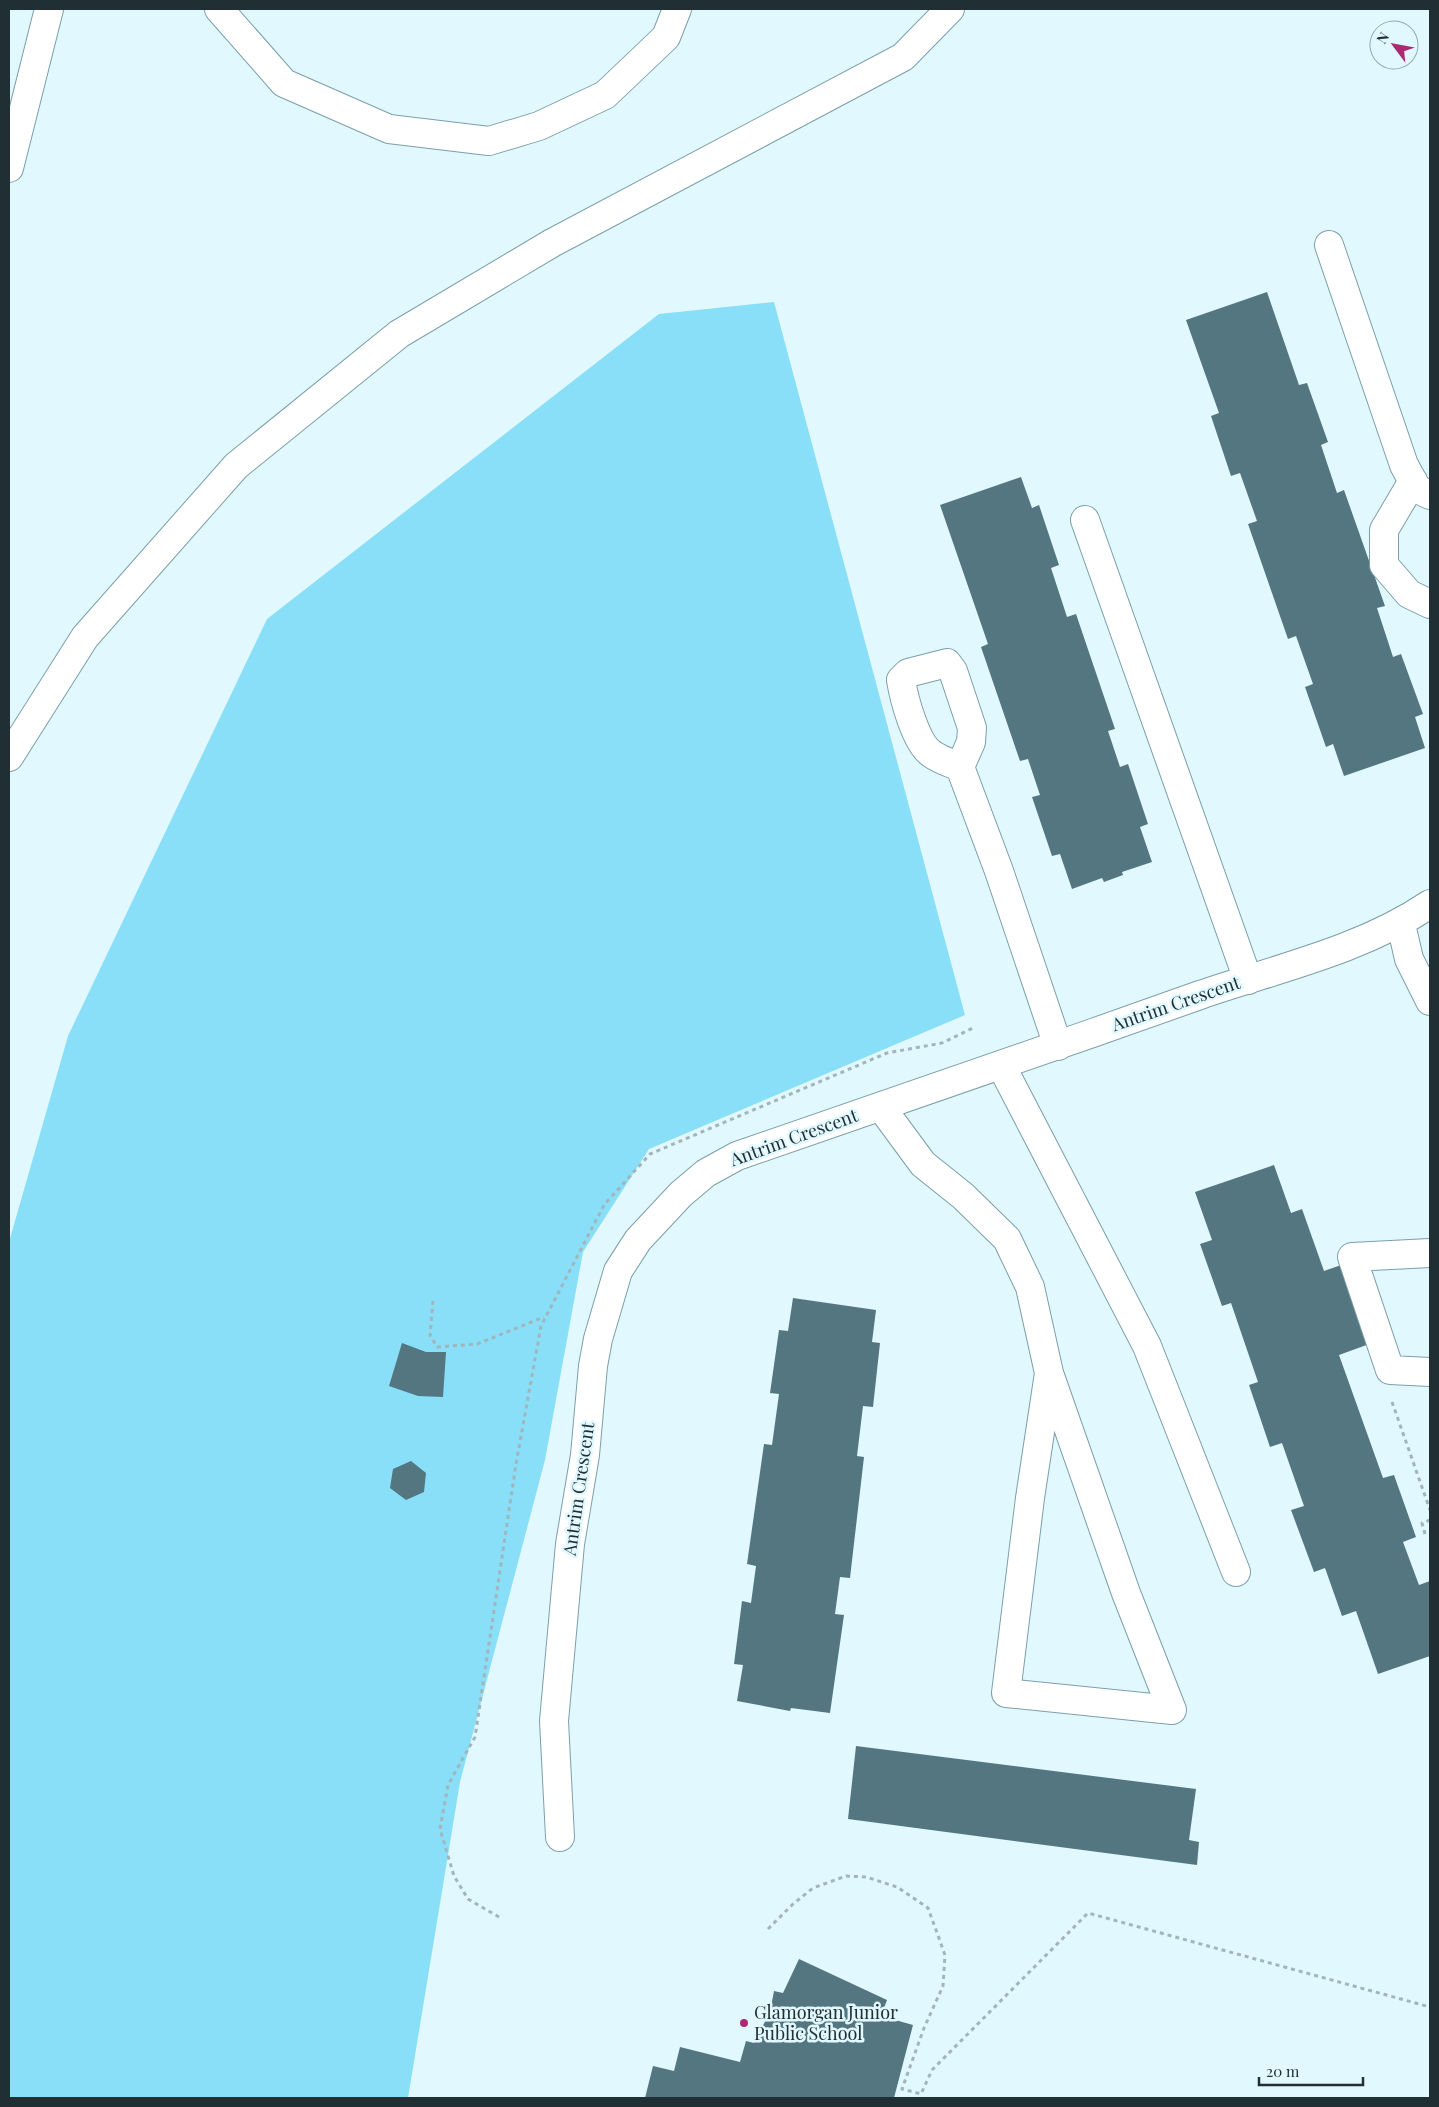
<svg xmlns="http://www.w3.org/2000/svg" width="1439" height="2107" font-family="'Playfair Display',serif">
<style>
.green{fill:#88dff7}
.building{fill:#537680}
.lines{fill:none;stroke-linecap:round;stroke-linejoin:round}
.minor-casing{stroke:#7b9faa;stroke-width:30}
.highway-casing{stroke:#7b9faa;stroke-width:30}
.path{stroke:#a1b5bc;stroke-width:3;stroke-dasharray:4 4;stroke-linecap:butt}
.minor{stroke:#fff;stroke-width:28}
.highway{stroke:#fff;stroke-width:28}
.poi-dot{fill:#ad2972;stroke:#e1f8ff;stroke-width:2}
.labels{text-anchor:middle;stroke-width:5;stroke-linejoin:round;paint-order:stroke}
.street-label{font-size:18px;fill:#202f34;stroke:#e1f8ff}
.poi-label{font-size:18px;fill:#202f34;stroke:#e1f8ff;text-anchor:start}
</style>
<rect width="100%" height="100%" fill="#e1f8ff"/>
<path class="green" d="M774 302 965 1015 649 1149 583 1252 545 1460 460 1782 408 2098H9V1242L68 1036 267 619 659 314Z"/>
<g class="building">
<path d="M1267 292 1299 385 1307 383 1328 442 1321 445 1337 493 1344 490 1385 606 1377 608 1393 657 1401 654 1423 714 1415 717 1425 748 1344 776 1333 744 1326 747 1305 687 1313 684 1296 636 1288 639 1248 524 1257 521 1240 473 1231 476 1211 416 1219 413 1186 320Z"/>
<path d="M1021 477 1032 508 1039 505 1059 565 1051 568 1067 617 1076 614 1115 729 1108 731 1120 767 1128 764 1148 824 1140 827 1152 862 1122 872 1123 875 1104 882 1102 878 1072 889 1060 854 1052 856 1032 797 1040 795 1028 759 1020 761 981 647 988 644 940 505Z"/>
<path d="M1274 1165 1291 1213 1302 1209 1324 1271 1344 1264 1372 1343 1339 1355 1383 1478 1394 1475 1416 1537 1403 1542 1419 1585 1430 1581V1656L1378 1674 1356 1611 1342 1616 1325 1568 1314 1572 1291 1510 1304 1506 1282 1443 1270 1447 1249 1385 1258 1382 1231 1303 1222 1306 1200 1244 1212 1240 1195 1192Z"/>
<path d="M793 1298 876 1310 872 1342 880 1343 873 1407 863 1406 857 1456 864 1457 850 1578 840 1577 835 1614 844 1615 830 1713 791 1708 790 1711 737 1701 743 1665 734 1664 742 1601 751 1603 756 1566 747 1564 764 1444 772 1445 779 1394 770 1393 779 1330 788 1331Z"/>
<path d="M402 1343 426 1352H446L443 1397 418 1396 389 1386Z"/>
<path d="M411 1461 426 1473 424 1492 406 1500 390 1488 393 1469Z"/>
<path d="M856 1746 1196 1789 1189 1840 1199 1842 1197 1865 848 1819Z"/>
<path d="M799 1959 887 2000 881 2016 913 2025 894 2098H645L653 2066 674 2071 680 2047 740 2062 746 2041 754 2043 770 2012 774 1991 783 1993Z"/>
</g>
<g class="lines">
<defs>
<g id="minor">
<path d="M1329 245 1404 465 1417 489 1430 495"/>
<path d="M1413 481 1384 530V565L1409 594 1430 604"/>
<path d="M1085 520 1248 980"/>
<path d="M960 767C951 763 940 760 932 754 916 744 904 699 901 680L908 673 947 663 953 671 972 728 971 742 960 767 999 871 1058 1046"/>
<path d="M1401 924 1409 959 1430 1001"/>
<path d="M1001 1065 1147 1346 1236 1572"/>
<path d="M881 1107 923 1164 963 1196 1007 1239 1030 1287 1049 1373 1126 1593 1172 1710 1006 1693 1030 1498 1049 1373"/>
<path d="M1430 1253 1352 1257 1390 1370 1430 1372"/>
<path d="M560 1837 554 1721 570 1544 585 1455 593 1366 598 1339 618 1271 638 1240 681 1194 706 1173 737 1156C891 1103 1046 1050 1200 995 1278 968 1360 951 1430 904"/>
</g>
<g id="highway">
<path d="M219 9 284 83 389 129 489 141 539 126 605 95 666 37 677 9"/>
<path d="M9 168 49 9"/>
<path d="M9 757 85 637 236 466 399 334 552 243 903 57 950 9"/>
</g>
</defs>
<use href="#minor" class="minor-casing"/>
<use href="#highway" class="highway-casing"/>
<g class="path">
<path d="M433 1301 430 1335 437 1347 477 1344 544 1317"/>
<path d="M1392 1402 1430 1510"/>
<path d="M1425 1534 1422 1523 1430 1520"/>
<path d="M499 1917 468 1899 454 1876 440 1829 448 1785 475 1737 516 1464 541 1326 604 1205 650 1154 887 1053 942 1043 975 1027"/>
<path d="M768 1929 793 1904 813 1888 846 1876 866 1877 897 1887 928 1908 945 1955 943 1986 924 2028 902 2089 921 2094 932 2070 1088 1913 1430 2007"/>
</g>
<use href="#minor" class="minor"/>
<use href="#highway" class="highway"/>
</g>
<circle class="poi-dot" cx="744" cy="2023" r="5"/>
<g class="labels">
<g class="street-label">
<text transform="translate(1176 1004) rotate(-19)" y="6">Antrim Crescent</text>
<text transform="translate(794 1138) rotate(-20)" y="6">Antrim Crescent</text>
<text transform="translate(579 1489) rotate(-82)" y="6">Antrim Crescent</text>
</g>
<g class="poi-label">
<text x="754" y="2019">Glamorgan Junior<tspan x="754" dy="21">Public School</tspan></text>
</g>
</g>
<rect width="1439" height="2107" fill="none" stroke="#202f34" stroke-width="20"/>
<g transform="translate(1394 45) rotate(302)"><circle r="24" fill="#e1f8ff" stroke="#94a8ae"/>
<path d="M0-4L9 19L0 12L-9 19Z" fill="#ad2972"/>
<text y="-8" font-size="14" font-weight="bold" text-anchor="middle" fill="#202f34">N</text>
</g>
<path d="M1259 2077v8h104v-8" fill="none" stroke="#202f34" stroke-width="2.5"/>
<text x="1266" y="2077" font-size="15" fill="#202f34" stroke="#e1f8ff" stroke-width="4" paint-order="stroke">20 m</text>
</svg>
